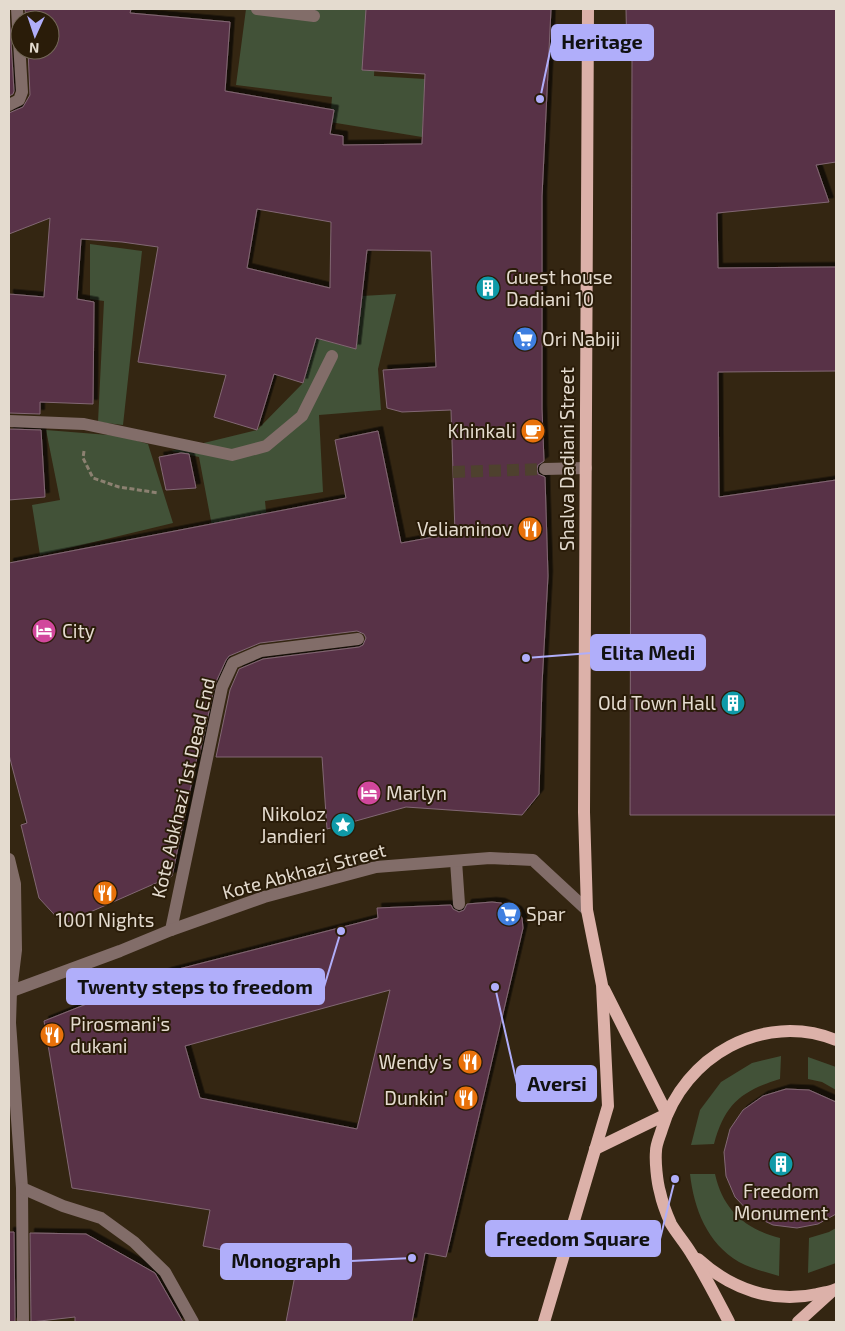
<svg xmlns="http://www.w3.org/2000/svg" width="845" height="1331" font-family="'Exo 2',sans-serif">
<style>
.green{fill:#425238}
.building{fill:#583346;stroke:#826774;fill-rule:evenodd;filter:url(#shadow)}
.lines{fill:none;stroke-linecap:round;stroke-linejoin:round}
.minor-tunnel{stroke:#4e412e;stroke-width:12;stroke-dasharray:12 6;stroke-linecap:butt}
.path{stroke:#8c8171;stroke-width:3;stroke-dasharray:5 2.5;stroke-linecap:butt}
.minor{stroke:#826d69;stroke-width:12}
.major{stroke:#dcb1a9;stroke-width:12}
.labels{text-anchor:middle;stroke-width:4;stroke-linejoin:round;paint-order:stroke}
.poi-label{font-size:19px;fill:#e4dbcf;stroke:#2a1c09;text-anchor:start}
.street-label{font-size:19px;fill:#e4dbcf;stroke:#2a1c09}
.leader{fill:none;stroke:#b0aefa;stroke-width:2}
.callout-dot{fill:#b0aefa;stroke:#2a1c09;stroke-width:2}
.callout{fill:#b0aefa;stroke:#b0aefa;stroke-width:2}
.callout-label{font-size:20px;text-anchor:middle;font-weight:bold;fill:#111}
</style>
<defs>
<filter id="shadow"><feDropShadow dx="4.5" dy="-4.5" stdDeviation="0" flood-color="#0009"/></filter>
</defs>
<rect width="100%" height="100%" fill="#342612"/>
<g class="green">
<path d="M246 9H377L374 76 425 79 422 137 330 122 332 97 236 85Z"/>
<path d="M90 244 142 251 123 425 98 422 104 301 90 299Z"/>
<path d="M396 294 378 369 381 410 319 415 323 492 265 501 268 531 215 542 199 457 171 451 257 430 304 382 316 338 356 349 362 296Z"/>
<path d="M46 430 121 436 148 444 173 523 40 555 32 505 60 500Z"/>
<path d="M781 1056 780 1079C741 1091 725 1104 714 1144L691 1145 700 1110 721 1082 752 1063Z"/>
<path d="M808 1057 836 1067V1090L822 1082 808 1079Z"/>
<path d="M690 1174H715C723 1210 745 1229 780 1238L779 1276C766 1272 752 1269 739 1262 707 1243 694 1209 690 1174Z"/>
<path d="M836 1228V1263L808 1273 809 1238 829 1232Z"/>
</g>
<g class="building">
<path d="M9 9 14 91 13 94 9 96Z"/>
<path d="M25 9H131L130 13 230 22 225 91 334 110 330 134 343 136V145L422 144 425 74 362 70 366 9H551L542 196V409L544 461 538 465 537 469 538 474 545 477 548 576 542 684 539 794 522 815 406 807 327 829 322 757H216L230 690 239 669 263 659 359 647 363 645 366 638 364 634 357 631 260 643 229 656 226 660 215 684 199 757H197L172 876 63 924 39 898 21 825 27 823 9 755V563L346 498 335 440 378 431 401 543 455 533 451 410 402 412 387 408 383 370 436 367 431 251 367 250 356 349 316 338 303 383 274 374 257 430 214 417 226 375 138 362 158 247 122 242 81 239 77 299 94 302 93 404 40 402V414L9 413V294L44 297 50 218 9 234V113L23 107 30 95 28 50H50V20H26ZM257 209 331 222 330 288 247 268Z"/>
<path d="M626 9H836V162L816 165 829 202 717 213 718 268 836 267V371L718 372 719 497 836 480V815H630L632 55 627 56Z"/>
<path d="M9 429 41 430 45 497 9 500Z"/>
<path d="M181 453 189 454 196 488 166 490 159 457Z"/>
<path d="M492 902 501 903 517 911 522 918 523 928 446 1257 425 1253 412 1322H286L297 1265 203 1246 210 1210 72 1188 44 1021 167 972 378 918 377 908 451 905 453 909 459 912 464 910 467 904ZM390 990 357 1129 200 1098 185 1046Z"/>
<path d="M786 1089 809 1090 836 1102V1214L818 1224 797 1228 773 1225 752 1215 735 1197 726 1176 724 1152 730 1129 743 1110 763 1096Z"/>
<path d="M9 1232H14L15 1322H9Z"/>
<path d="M30 1233 86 1234 155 1273 183 1322H75V1317L31 1322Z"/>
</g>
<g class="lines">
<path class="minor-tunnel" d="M453 472 545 469"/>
<path class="path" d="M84 451 83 458 93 478 119 487 159 493"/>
<g class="minor">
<path d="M257 9 314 16"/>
<path d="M9 105 19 100 22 92 17 9"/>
<path d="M9 421 84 424 232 455 266 446 302 416 332 356"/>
<path d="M545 469 586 468"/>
<path d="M9 859 15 884 16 950 11 991 10 1023 22 1188 23 1322"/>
<path d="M456 861 459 904"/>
<path d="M171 930 222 687 233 663 261 651 358 639"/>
<path d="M9 992 120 951 171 930 264 897 376 867 490 858 533 860 587 910"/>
<path d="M22 1188 63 1206 101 1218 134 1242 165 1272 193 1322"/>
</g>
<g class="major">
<path d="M604 989 667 1114"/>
<path d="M595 1149 667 1114"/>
<path d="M698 1259C731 1289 773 1304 817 1294 824 1292 830 1292 836 1289"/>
<path d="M544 1322 608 1106 602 985 587 910 584 812 588 9"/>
<path d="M729 1322C717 1299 705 1275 691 1253 685 1243 677 1234 671 1224 667 1215 662 1202 660 1192 657 1182 655 1161 656 1151 656 1144 660 1136 662 1129 684 1056 763 1011 836 1040"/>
<path d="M798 1322 831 1292"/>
</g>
</g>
<defs>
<symbol id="building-disc" viewBox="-11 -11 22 22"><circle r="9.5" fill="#0f9aa8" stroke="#2a1c09"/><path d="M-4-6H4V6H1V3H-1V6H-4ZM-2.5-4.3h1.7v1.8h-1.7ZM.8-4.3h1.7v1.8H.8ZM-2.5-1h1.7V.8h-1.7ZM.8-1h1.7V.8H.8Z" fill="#fff"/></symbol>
<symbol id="supermarket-disc" viewBox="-11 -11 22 22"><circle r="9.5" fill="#3f7fe0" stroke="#2a1c09"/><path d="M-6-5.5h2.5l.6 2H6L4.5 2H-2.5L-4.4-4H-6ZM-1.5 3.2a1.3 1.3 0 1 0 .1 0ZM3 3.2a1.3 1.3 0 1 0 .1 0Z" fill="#fff"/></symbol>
<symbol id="cafe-disc" viewBox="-11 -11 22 22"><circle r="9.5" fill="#e8710a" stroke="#2a1c09"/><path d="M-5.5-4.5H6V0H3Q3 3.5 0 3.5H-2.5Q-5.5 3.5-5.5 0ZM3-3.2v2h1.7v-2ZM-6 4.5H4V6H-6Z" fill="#fff"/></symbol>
<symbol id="restaurant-disc" viewBox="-11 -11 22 22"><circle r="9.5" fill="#e8710a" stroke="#2a1c09"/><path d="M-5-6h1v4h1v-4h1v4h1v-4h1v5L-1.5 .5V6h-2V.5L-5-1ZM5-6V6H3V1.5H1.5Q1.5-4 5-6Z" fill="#fff"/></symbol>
<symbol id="hotel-disc" viewBox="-11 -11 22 22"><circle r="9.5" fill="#d1479c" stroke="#2a1c09"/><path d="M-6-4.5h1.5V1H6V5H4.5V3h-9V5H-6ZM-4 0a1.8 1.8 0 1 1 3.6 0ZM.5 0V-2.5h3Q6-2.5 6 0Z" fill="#fff"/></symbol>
<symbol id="sight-disc" viewBox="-11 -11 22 22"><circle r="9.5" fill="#0f9aa8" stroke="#2a1c09"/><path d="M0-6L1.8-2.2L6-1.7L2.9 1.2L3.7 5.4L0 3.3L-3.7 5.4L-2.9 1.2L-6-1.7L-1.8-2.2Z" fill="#fff"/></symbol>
</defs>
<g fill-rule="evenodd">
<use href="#building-disc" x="474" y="274" width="28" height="28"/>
<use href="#supermarket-disc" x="511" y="325" width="28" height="28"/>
<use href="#cafe-disc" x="519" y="417" width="28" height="28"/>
<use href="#restaurant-disc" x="516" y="515" width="28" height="28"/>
<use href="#hotel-disc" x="30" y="617" width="28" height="28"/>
<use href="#building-disc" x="719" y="689" width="28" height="28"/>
<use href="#hotel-disc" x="355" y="779" width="28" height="28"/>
<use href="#sight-disc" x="329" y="811" width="28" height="28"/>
<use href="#restaurant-disc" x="91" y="879" width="28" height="28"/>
<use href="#supermarket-disc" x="495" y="900" width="28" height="28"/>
<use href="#restaurant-disc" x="38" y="1021" width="28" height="28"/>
<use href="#restaurant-disc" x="456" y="1048" width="28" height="28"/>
<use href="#restaurant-disc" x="452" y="1084" width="28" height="28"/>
<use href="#building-disc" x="767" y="1150" width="28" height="28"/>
</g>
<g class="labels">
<g class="poi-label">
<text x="506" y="284">Guest house<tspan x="506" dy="22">Dadiani 10</tspan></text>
<text x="542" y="346">Ori Nabiji</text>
<text x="516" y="438" text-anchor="end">Khinkali</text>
<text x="512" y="536" text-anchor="end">Veliaminov</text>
<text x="62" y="638">City</text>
<text x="716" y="710" text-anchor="end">Old Town Hall</text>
<text x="386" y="800">Marlyn</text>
<text x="326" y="821" text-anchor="end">Nikoloz<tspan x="326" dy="22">Jandieri</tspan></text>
<text x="526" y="921">Spar</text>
<text x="105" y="927" text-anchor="middle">1001 Nights</text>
<text x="70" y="1031">Pirosmani's<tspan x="70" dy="22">dukani</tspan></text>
<text x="452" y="1069" text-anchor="end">Wendy's</text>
<text x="448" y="1105" text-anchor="end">Dunkin'</text>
<text x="781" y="1198" text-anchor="middle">Freedom<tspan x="781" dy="22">Monument</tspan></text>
</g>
<g class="street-label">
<text transform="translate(567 459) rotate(-90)" y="7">Shalva Dadiani Street</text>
<text transform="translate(183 788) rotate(-77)" y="7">Kote Abkhazi 1st Dead End</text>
<text transform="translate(304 871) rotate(-15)" y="7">Kote Abkhazi Street</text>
</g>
</g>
<path class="leader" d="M540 99L552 42M526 658L591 653M341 931L324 987M495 987L517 1084M675 1179L660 1239M412 1258L351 1261"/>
<g class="callout-dot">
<circle cx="540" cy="99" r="5"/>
<circle cx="526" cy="658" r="5"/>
<circle cx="341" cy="931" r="5"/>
<circle cx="495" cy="987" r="5"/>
<circle cx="675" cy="1179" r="5"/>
<circle cx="412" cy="1258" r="5"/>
</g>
<g class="callout">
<rect x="552" y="25" width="101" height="35" rx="5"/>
<rect x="591" y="635" width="114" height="35" rx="5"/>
<rect x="67" y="969" width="257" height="35" rx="5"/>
<rect x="517" y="1066" width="79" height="35" rx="5"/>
<rect x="486" y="1221" width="174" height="35" rx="5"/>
<rect x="221" y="1244" width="130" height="35" rx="5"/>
</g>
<g class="callout-label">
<text x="602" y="49">Heritage</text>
<text x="648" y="660">Elita Medi</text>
<text x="195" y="994">Twenty steps to freedom</text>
<text x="557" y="1091">Aversi</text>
<text x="573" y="1246">Freedom Square</text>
<text x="286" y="1268">Monograph</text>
</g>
<rect width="845" height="1331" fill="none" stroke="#e4dbcf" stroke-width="20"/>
<g transform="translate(35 35) rotate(183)"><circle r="24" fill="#2a1c09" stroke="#746858"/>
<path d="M0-4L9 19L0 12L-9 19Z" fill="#b0aefa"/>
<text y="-8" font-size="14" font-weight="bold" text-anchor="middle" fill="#e4dbcf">N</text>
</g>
</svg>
